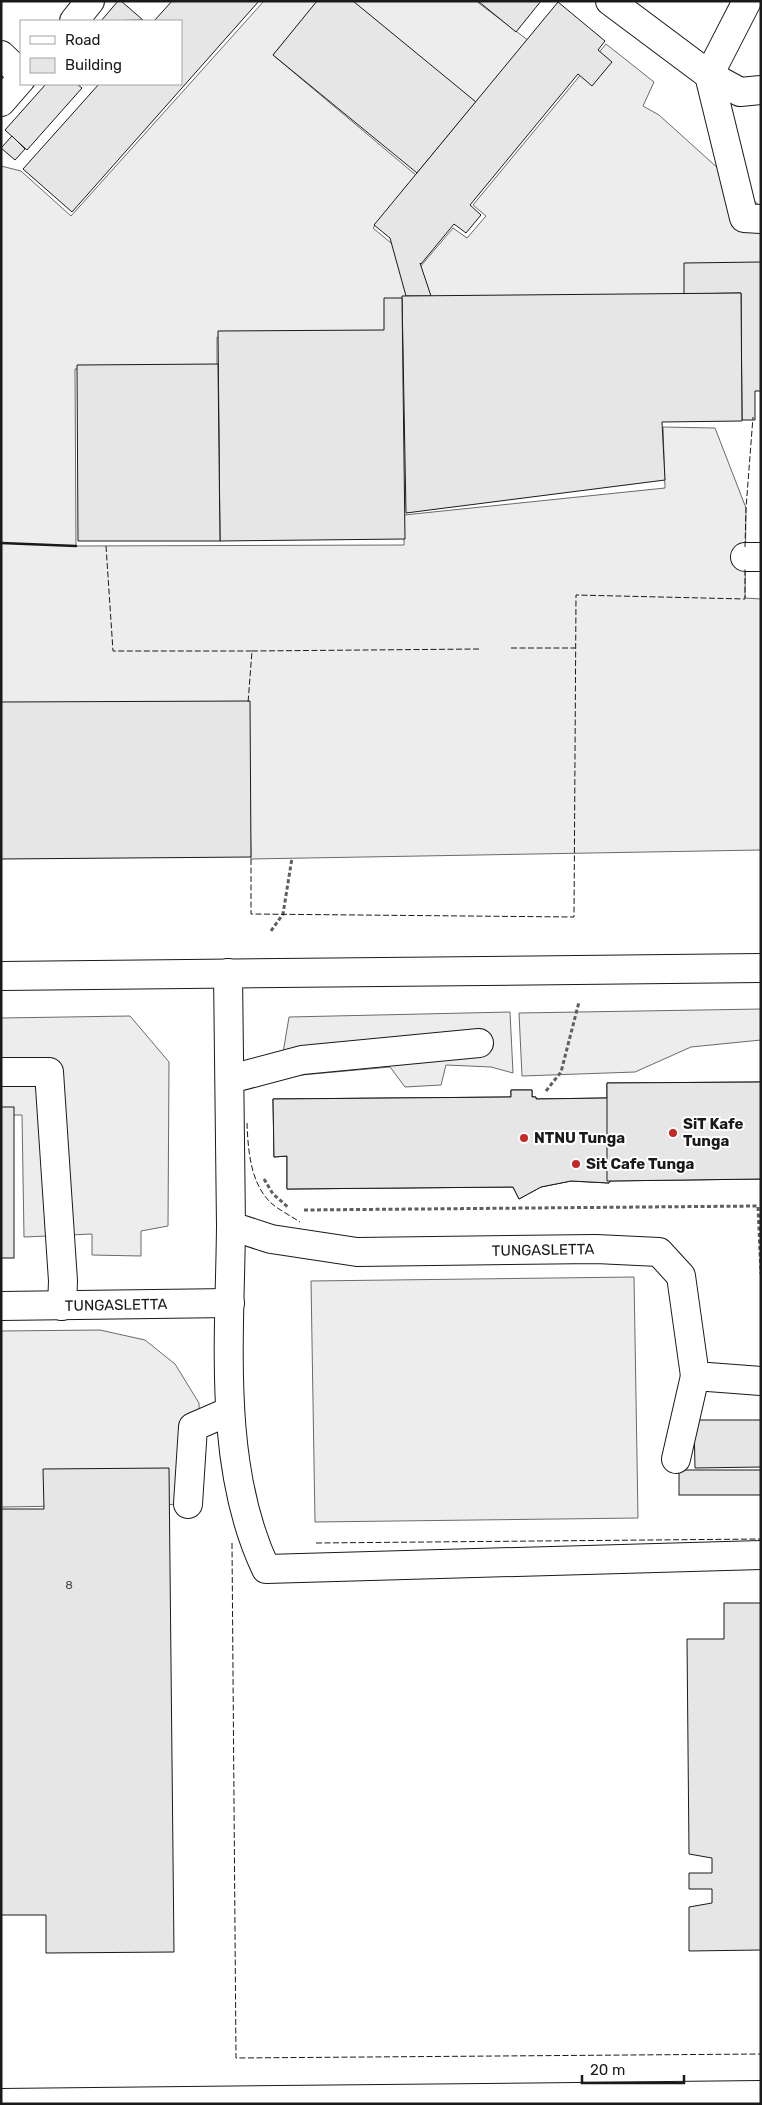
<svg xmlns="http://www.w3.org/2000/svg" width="762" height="2105" font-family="Rubik,sans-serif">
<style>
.built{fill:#ededed;stroke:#6a6a6a}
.building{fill:#e6e6e6;stroke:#1a1a1a}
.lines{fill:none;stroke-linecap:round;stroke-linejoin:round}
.minor-casing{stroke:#1a1a1a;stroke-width:30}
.highway-casing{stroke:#1a1a1a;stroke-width:30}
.path{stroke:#5f5f5f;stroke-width:3;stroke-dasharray:4 2.5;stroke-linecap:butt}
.minor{stroke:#fff;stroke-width:28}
.highway{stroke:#fff;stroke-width:28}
.fence{stroke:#1a1a1a;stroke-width:1;stroke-dasharray:6 2.5;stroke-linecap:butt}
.wall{stroke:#1a1a1a;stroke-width:2.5}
.poi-dot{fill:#c62828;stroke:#fff;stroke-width:2}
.labels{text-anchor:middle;stroke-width:4;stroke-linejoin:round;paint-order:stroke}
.number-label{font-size:12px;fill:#4d4d4d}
.poi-label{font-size:15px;font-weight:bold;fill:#1a1a1a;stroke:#fff;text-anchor:start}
.street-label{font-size:15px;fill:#1a1a1a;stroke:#fff}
</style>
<rect width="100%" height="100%" fill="#fff"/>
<g class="built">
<path d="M264 1H318L273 55 417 176 373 228 420 267 453 228 467 238 486 216 473 205 606 44 654 82 643 106 659 115 761 207V266L686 299 402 303 403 337H217V369H75L76 546 404 545V515L665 488 663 427 715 428 746 508 745 598 761 599V850L251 859 248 703 1 706V166L21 171 71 216Z"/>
<path d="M352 1H476L529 41 476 104Z"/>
<path d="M761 1009V1040L691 1047 635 1072 522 1076 519 1013Z"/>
<path d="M510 1012 513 1073 491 1067 446 1065 441 1085 405 1087 390 1067 279 1077 289 1017Z"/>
<path d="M130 1016 169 1062 168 1226 141 1231V1256L92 1255V1234L24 1237 22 1115H1V1018Z"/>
<path d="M634 1277 638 1518 315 1522 311 1281Z"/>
<path d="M100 1330 145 1340 175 1364 199 1403 202 1504 1 1507V1331Z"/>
</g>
<g class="building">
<path d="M118 1H121L143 20 101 21Z"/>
<path d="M172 1H259L72 212 23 169 99 84H181V21H154Z"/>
<path d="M317 1H353L476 102 417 173 273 55Z"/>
<path d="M478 1H541L516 32Z"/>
<path d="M558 2 605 41 598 50 612 62 592 86 578 74 470 205 481 215 466 233 454 224 421 264 420 263 431 296H406L390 238 374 225Z"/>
<path d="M46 84H77L82 88 27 150 5 130Z"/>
<path d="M12 136 25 149 15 160 1 148Z"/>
<path d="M761 262V391H755V420H742L741 293 684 294V263Z"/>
<path d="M741 293 742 421 662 422 665 480 406 513 402 296Z"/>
<path d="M384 298H402L405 539 220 541 218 331 384 330Z"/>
<path d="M218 364 220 541H78L77 365Z"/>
<path d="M250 701 251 857 1 859V702Z"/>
<path d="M761 1082V1179L607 1181V1083Z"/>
<path d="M761 1082V1179L610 1181 609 1183 571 1181 541 1187 519 1199 513 1187 287 1189V1156L274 1157 273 1099 511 1097V1090H532V1097H536V1099L607 1098V1083Z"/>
<path d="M511 1090H532V1097H536V1099L607 1098V1181H610L609 1183 571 1181 541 1187 519 1199 513 1187 287 1189V1156L274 1157 273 1099 511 1097Z"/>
<rect x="1" y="1107" width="13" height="151"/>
<path d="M694 1420H761V1467L695 1468Z"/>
<path d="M169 1468 174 1952 46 1953V1915H1V1509H44L43 1469Z"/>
<rect x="679" y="1470" width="82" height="25"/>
<path d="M724 1603H761V1950L689 1951V1907L712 1903V1889H689V1873H712V1858L689 1854 687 1639H724Z"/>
</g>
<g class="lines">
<defs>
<g id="minor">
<path d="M610 1 709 75 740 92 761 90"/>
<path d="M74 21 90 1"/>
<path d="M1 55 21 74"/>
<path d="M709 75 744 218 761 219"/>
<path d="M709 75 747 1"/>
<path d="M1 102 21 79"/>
<path d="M745 557H761"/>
<path d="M228 973 231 1226 271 1239 357 1252 596 1249 659 1252 681 1276 695 1376 761 1381"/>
<path d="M1 976 761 968"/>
<path d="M1 1072H49L63 1281 62 1306"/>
<path d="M230 1079 302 1060 479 1043"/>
<path d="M231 1226C230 1337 217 1466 266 1569L761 1555"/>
<path d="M1 1306 230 1303"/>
<path d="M676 1459 695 1376"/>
<path d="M188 1504 193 1427 230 1411"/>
</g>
<path id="highway" d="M1 2103 761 2095"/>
</defs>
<use href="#minor" class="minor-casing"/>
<use href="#highway" class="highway-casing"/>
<g class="path">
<path d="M271 931 283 914 292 858"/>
<path d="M546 1091 561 1072 579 1002"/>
<path d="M264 1179 273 1194 289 1208"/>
<path d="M304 1210 758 1206 761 1274"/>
</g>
<use href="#minor" class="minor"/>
<use href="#highway" class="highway"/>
<g class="fence">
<path d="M106 546 113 651H252L248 703"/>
<path d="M745 547 746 508 753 417"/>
<path d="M511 648H575"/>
<path d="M252 651 479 649"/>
<path d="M251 859V914L574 917 576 595 745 599V567"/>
<path d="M247 1123C248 1149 250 1183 271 1203 279 1210 291 1216 300 1222"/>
<path d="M232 1543 236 2058 761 2054"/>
<path d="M316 1543 761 1539"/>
</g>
<path class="wall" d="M1 543 76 546"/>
</g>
<g class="poi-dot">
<circle cx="673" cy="1133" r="5"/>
<circle cx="524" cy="1138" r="5"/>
<circle cx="576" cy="1164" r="5"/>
</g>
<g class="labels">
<g class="number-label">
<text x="69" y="1589">8</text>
</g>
<g class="poi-label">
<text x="683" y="1129">SiT Kafe<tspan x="683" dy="17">Tunga</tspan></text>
<text x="534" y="1143">NTNU Tunga</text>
<text x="586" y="1169">Sit Cafe Tunga</text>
</g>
<g class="street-label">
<text transform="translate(543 1250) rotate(-1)" y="5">TUNGASLETTA</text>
<text transform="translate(116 1305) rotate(-1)" y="5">TUNGASLETTA</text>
</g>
</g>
<rect width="762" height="2105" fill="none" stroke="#1a1a1a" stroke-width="5"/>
<rect x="20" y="20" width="162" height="65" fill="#ffffff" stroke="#a3a3a3"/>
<rect x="30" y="36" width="25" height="8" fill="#ffffff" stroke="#a3a3a3"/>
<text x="65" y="45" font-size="15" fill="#1a1a1a">Road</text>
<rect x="30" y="58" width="25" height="15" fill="#e6e6e6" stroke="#a3a3a3"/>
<text x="65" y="70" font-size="15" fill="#1a1a1a">Building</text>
<path d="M582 2075v8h102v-8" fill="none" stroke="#1a1a1a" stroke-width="2.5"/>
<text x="590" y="2075" font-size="15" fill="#1a1a1a" stroke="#ffffff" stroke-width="4" paint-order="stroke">20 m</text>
</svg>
